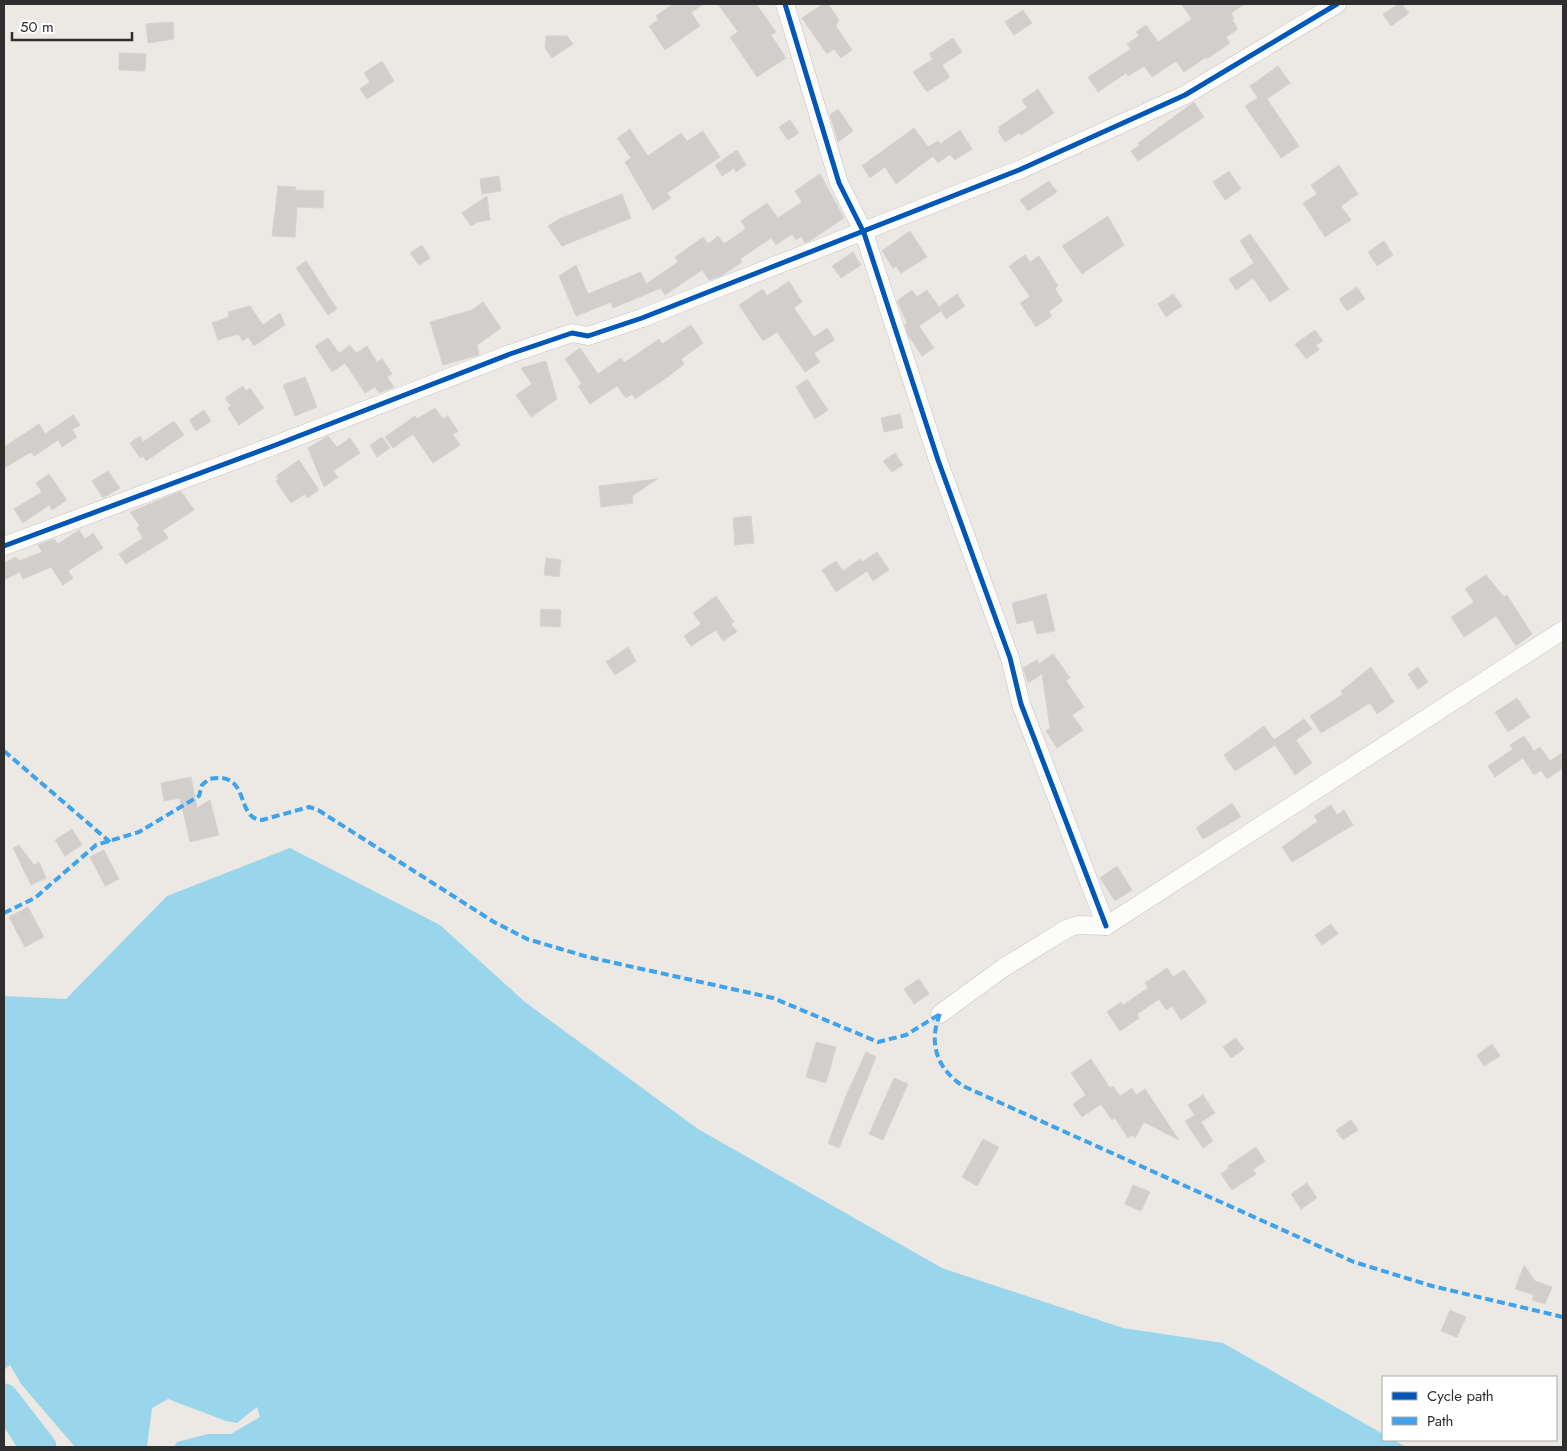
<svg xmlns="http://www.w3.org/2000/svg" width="1567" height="1451" font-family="Jost,sans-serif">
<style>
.water{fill:#99d6ec}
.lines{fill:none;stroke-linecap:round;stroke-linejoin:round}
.river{stroke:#99d6ec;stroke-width:29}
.building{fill:#d1cecb;stroke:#d7d4d0}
.minor-casing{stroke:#c5c4c5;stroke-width:19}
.minor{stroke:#fcfcfb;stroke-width:18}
.quiet{stroke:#3ea3eb;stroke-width:4;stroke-dasharray:8 4;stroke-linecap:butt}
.cycleway-casing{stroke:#fff;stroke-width:8}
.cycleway{stroke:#0057b8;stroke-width:5}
</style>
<rect width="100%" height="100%" fill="#ece8e4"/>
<g class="water">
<path d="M290 848 440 925 525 1002 698 1129 942 1268 1123 1328 1223 1343 1383 1434V1440H1393L1407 1447H174L177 1442 208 1434H231L260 1417 257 1407 237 1423 226 1421 168 1399 152 1408 147 1447H75L21 1384 10 1365 4 1370V996L66 999 167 896Z"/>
<path d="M4 1403 40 1447H17L4 1427Z"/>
</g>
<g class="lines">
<path class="river" d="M4 1398 42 1447"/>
</g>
<g class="building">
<path d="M673 4H704L691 12 700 26 665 50 649 26 658 20 656 16Z"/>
<path d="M718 4H756L776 32 771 35 786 58 757 77 730 37 738 32Z"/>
<path d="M823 4H828L839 20 836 26 852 50 841 58 834 49 827 54 802 18Z"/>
<path d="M1181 4H1245L1231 13 1234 19 1232 20 1238 29 1226 37 1230 43 1207 59 1206 57 1184 72 1176 61 1152 77 1144 66 1128 76 1126 73 1098 92 1088 77 1131 49 1127 44 1139 36 1136 32 1146 25 1158 42 1192 19Z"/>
<path d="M1399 4H1402L1409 13 1391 26 1383 14Z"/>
<path d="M1023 10 1032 23 1014 35 1005 22Z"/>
<path d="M173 22 174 39 148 43 146 24Z"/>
<path d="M546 36H567L573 44 552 58 545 48Z"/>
<path d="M953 38 962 52 942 65 950 77 927 92 913 72 933 59 929 54Z"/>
<path d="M119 53 146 54 145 71 119 70Z"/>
<path d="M382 61 394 81 367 99 360 89 370 82 364 73Z"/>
<path d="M1278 66 1290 83 1267 99 1299 146 1281 158 1245 106 1258 98 1250 86Z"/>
<path d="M1038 89 1054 113 1021 135 1019 133 1005 142 998 131 1000 129 999 127 1027 108 1022 100Z"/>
<path d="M1194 102 1204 117 1138 161 1131 151 1140 145 1138 143Z"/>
<path d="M838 109 853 131 838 142 830 115Z"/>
<path d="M790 120 799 133 788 140 779 127Z"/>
<path d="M914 128 928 147 938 141 940 144 960 130 972 149 955 160 950 154 938 163 933 156 896 184 885 167 870 178 862 166Z"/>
<path d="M630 129 648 156 681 133 687 141 703 131 720 157 667 193 671 198 653 210 625 162 631 158 617 138Z"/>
<path d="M737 150 746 165 736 172 734 168 722 176 715 165Z"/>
<path d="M1339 165 1358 194 1341 206 1351 220 1325 237 1303 203 1317 194 1311 185Z"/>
<path d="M1229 171 1241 189 1225 200 1213 182Z"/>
<path d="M820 174 844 218 811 240 805 243 801 236 796 240 792 234 776 245 771 238 740 259 742 262 721 276 709 280 702 270 665 295 661 288 613 308 611 302 576 316 559 276 576 265 588 294 641 272 646 284 678 262 675 257 703 237 708 244 718 236 724 244 746 229 741 221 767 203 778 218 802 202 795 191Z"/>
<path d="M499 176 501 191 482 194 480 179Z"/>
<path d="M1049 181 1057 192 1028 211 1020 200Z"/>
<path d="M278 186 296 187 295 190 324 191 323 208 297 207 295 237 272 236Z"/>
<path d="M622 194 631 218 562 246 548 226 559 219Z"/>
<path d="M487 196 490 220 477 222 471 226 462 213Z"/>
<path d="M1108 216 1124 245 1082 274 1062 246Z"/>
<path d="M910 231 927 257 901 273 896 266 893 268 882 251Z"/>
<path d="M1250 234 1289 289 1270 302 1253 278 1236 290 1229 279 1254 263 1240 241Z"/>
<path d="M1384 241 1393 255 1377 266 1368 252Z"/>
<path d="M422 245 430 258 419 265 410 253Z"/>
<path d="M853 252 861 265 841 278 832 266Z"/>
<path d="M1025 255 1030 262 1039 256 1058 286 1055 289 1063 301 1049 311 1052 316 1036 327 1020 303 1030 297 1009 266Z"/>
<path d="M306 261 337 309 328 315 296 268Z"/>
<path d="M789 281 802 302 794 308 814 337 827 328 835 340 814 353 820 362 805 372 777 332 763 341 739 305 763 289 767 296Z"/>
<path d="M1357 287 1365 299 1347 311 1339 299Z"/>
<path d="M912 290 917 297 927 290 939 307 957 294 965 306 946 319 941 311 919 326 934 348 922 356 908 335 905 324 907 323 897 301Z"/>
<path d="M1173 294 1182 306 1166 317 1158 304Z"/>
<path d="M483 302 501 328 477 345 479 355 443 365 430 322 472 310Z"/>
<path d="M250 306 263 325 280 313 285 325 254 346 248 337 243 341 238 334 218 340 212 323 229 317 228 312Z"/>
<path d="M691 325 703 343 681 359 684 364 672 374 635 399 632 394 626 398 617 386 590 404 578 386 582 384 565 359 580 348 598 374 621 358 624 363 659 339 662 344Z"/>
<path d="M1315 330 1323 341 1316 345 1319 350 1306 359 1295 344Z"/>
<path d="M328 338 339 353 350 345 356 353 367 346 377 362 382 359 392 374 387 377 394 387 379 393 375 387 365 393 345 363 332 372 315 346Z"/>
<path d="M546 361 557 399 531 417 516 395 532 384 521 368Z"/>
<path d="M305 377 317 407 295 416 283 385Z"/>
<path d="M807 379 828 410 815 419 796 387Z"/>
<path d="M243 386 246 391 250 388 264 408 239 425 228 408 231 406 225 398Z"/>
<path d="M435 408 443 419 448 416 458 431 453 435 460 445 433 463 413 434 393 448 385 437 415 416 417 419Z"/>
<path d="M204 410 211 421 196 431 189 420Z"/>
<path d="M900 414 903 428 884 432 881 418Z"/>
<path d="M73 415 80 425 72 430 77 437 62 447 58 440 34 456 31 452 4 468V447L39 424 45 434Z"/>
<path d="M174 421 184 435 146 461 143 456 140 458 130 443 140 436 143 442Z"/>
<path d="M328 436 337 447 350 438 360 453 333 471 338 477 324 487 308 448Z"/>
<path d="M382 437 390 448 377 457 370 445Z"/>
<path d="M895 453 903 465 892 472 883 461Z"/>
<path d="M299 460 319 490 307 498 305 494 291 503 276 481 278 479 276 476Z"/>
<path d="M108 471 120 488 103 498 92 481Z"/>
<path d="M49 474 67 500 52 510 49 505 23 523 14 509 42 492 36 483Z"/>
<path d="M657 479 632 496 633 503 601 507 599 486Z"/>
<path d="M181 491 194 510 163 530 168 538 126 564 119 554 143 538 137 528 140 526 130 512Z"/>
<path d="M751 516 754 543 735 545 733 518Z"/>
<path d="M79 530 85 539 93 533 103 548 68 571 73 578 63 585 51 567 23 579 20 572 4 580V563L16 557 19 561 42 552 38 545 40 544 54 539 58 544Z"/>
<path d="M877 552 889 570 873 581 867 571 836 592 822 570 836 561 843 571 860 559 862 562Z"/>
<path d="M546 558 561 560 559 577 544 575Z"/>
<path d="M1486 575 1504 597 1507 595 1532 634 1516 646 1496 616 1464 637 1451 617 1474 602 1465 589Z"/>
<path d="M1046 594 1055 631 1037 634 1033 620 1017 624 1012 603Z"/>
<path d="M716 596 734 622 731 624 737 632 723 641 716 630 691 646 684 636 701 624 693 613Z"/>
<path d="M541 609 561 610 560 627 540 626Z"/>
<path d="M628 647 636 661 615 675 606 662Z"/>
<path d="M1053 654 1070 678 1066 681 1084 707 1072 715 1083 730 1057 748 1046 731 1050 728 1042 674 1028 683 1023 668 1037 660 1040 665V663Z"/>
<path d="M1371 667 1394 702 1377 714 1370 703 1321 733 1310 716 1343 694 1341 691Z"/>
<path d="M1418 667 1428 682 1418 689 1408 674Z"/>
<path d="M1517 698 1530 717 1508 732 1495 712Z"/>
<path d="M1304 719 1312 729 1296 740 1312 763 1295 775 1275 745 1235 771 1224 755 1264 726 1274 740Z"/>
<path d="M1524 736 1534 751 1540 747 1550 761 1563 752V768L1547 779 1541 770 1534 775 1523 758 1495 777 1488 766 1513 749 1510 745Z"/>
<path d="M191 777 197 808 210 800 219 835 190 842 180 798 164 801 161 783Z"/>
<path d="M1232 803 1241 817 1203 839 1196 828Z"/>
<path d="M1331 805 1337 815 1344 810 1353 825 1292 862 1282 847 1318 821 1314 816Z"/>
<path d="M72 829 82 845 65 856 55 840Z"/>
<path d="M19 845 34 865 39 862 46 878 31 885 13 848Z"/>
<path d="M104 850 119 879 105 886 90 857Z"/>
<path d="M1117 866 1132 890 1115 901 1100 878Z"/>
<path d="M28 907 44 937 25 947 9 917Z"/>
<path d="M1331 924 1338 934 1322 945 1315 935Z"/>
<path d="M1167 968 1173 977 1184 970 1207 1002 1181 1020 1172 1006 1166 1010 1159 999 1137 1014 1139 1018 1120 1031 1107 1012 1121 1002 1123 1005 1148 988 1145 983Z"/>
<path d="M919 979 929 994 914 1004 904 989Z"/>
<path d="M1236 1038 1244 1049 1231 1058 1223 1047Z"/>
<path d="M816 1042 836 1047 826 1083 806 1077Z"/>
<path d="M1492 1044 1500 1056 1484 1066 1477 1055Z"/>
<path d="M866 1052 876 1057 839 1148 828 1143 846 1096Z"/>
<path d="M1091 1059 1110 1088 1113 1086 1120 1096 1132 1088 1136 1095 1145 1089 1179 1140 1144 1122 1135 1138 1133 1135 1128 1138 1115 1118 1112 1120 1101 1104 1082 1117 1073 1104 1086 1095 1071 1073Z"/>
<path d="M894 1078 908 1084 883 1140 869 1134Z"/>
<path d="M1203 1095 1215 1113 1201 1122 1213 1141 1203 1148 1185 1121 1195 1115 1188 1105Z"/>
<path d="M1351 1120 1358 1130 1343 1140 1336 1130Z"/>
<path d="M983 1139 999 1147 977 1186 962 1177Z"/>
<path d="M1256 1147 1265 1161 1253 1170 1256 1174 1232 1190 1221 1174 1229 1168 1228 1166Z"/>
<path d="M1307 1183 1317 1198 1301 1209 1291 1194Z"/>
<path d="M1133 1185 1150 1192 1141 1211 1125 1204Z"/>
<path d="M1524 1265 1535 1281 1552 1287 1545 1304 1532 1300 1534 1295 1515 1289Z"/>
<path d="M1450 1310 1466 1317 1457 1337 1441 1331Z"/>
</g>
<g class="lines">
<defs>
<g id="minor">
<path d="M785 4 839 183 864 233 938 460 1010 658 1021 704 1106 926"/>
<path d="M4 546 273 446 510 354 572 333 588 336 642 318 1019 170 1185 95 1337 4"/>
<path d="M940 1014 1003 968 1068 928 1078 925 1106 926 1563 630"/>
</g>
</defs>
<use href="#minor" class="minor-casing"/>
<use href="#minor" class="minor"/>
<g class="quiet">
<path d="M4 751 110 842"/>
<path d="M4 913 35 898 96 845 139 832 199 796 202 785 209 779C252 770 234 819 262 820L309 807 318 810 494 922 527 939 588 957 773 998 878 1042 906 1035 940 1014"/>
<path d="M940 1014C928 1043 937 1069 963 1086L1354 1262 1432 1286 1563 1317"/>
</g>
<defs>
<g id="cycleway">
<path d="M785 4 839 183 864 233 938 460 1010 658 1021 704 1106 926"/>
<path d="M4 546 273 446 510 354 572 333 588 336 642 318 1019 170 1185 95 1337 4"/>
</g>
</defs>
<use href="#cycleway" class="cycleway-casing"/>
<use href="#cycleway" class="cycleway"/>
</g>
<rect width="1567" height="1451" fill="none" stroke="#2e2e2e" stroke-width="10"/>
<rect x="1382" y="1376" width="175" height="65" fill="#ffffff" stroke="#ababab"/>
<rect x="1392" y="1392" width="25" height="8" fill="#0057b8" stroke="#ababab"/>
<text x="1427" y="1401" font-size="15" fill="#2e2e2e">Cycle path</text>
<rect x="1392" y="1417" width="25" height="8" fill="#3ea3eb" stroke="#ababab"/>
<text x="1427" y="1426" font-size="15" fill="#2e2e2e">Path</text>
<path d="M12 32v8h120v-8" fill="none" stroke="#2e2e2e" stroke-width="2.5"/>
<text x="20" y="32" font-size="15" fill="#2e2e2e" stroke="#ffffff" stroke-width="4" paint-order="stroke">50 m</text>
</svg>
